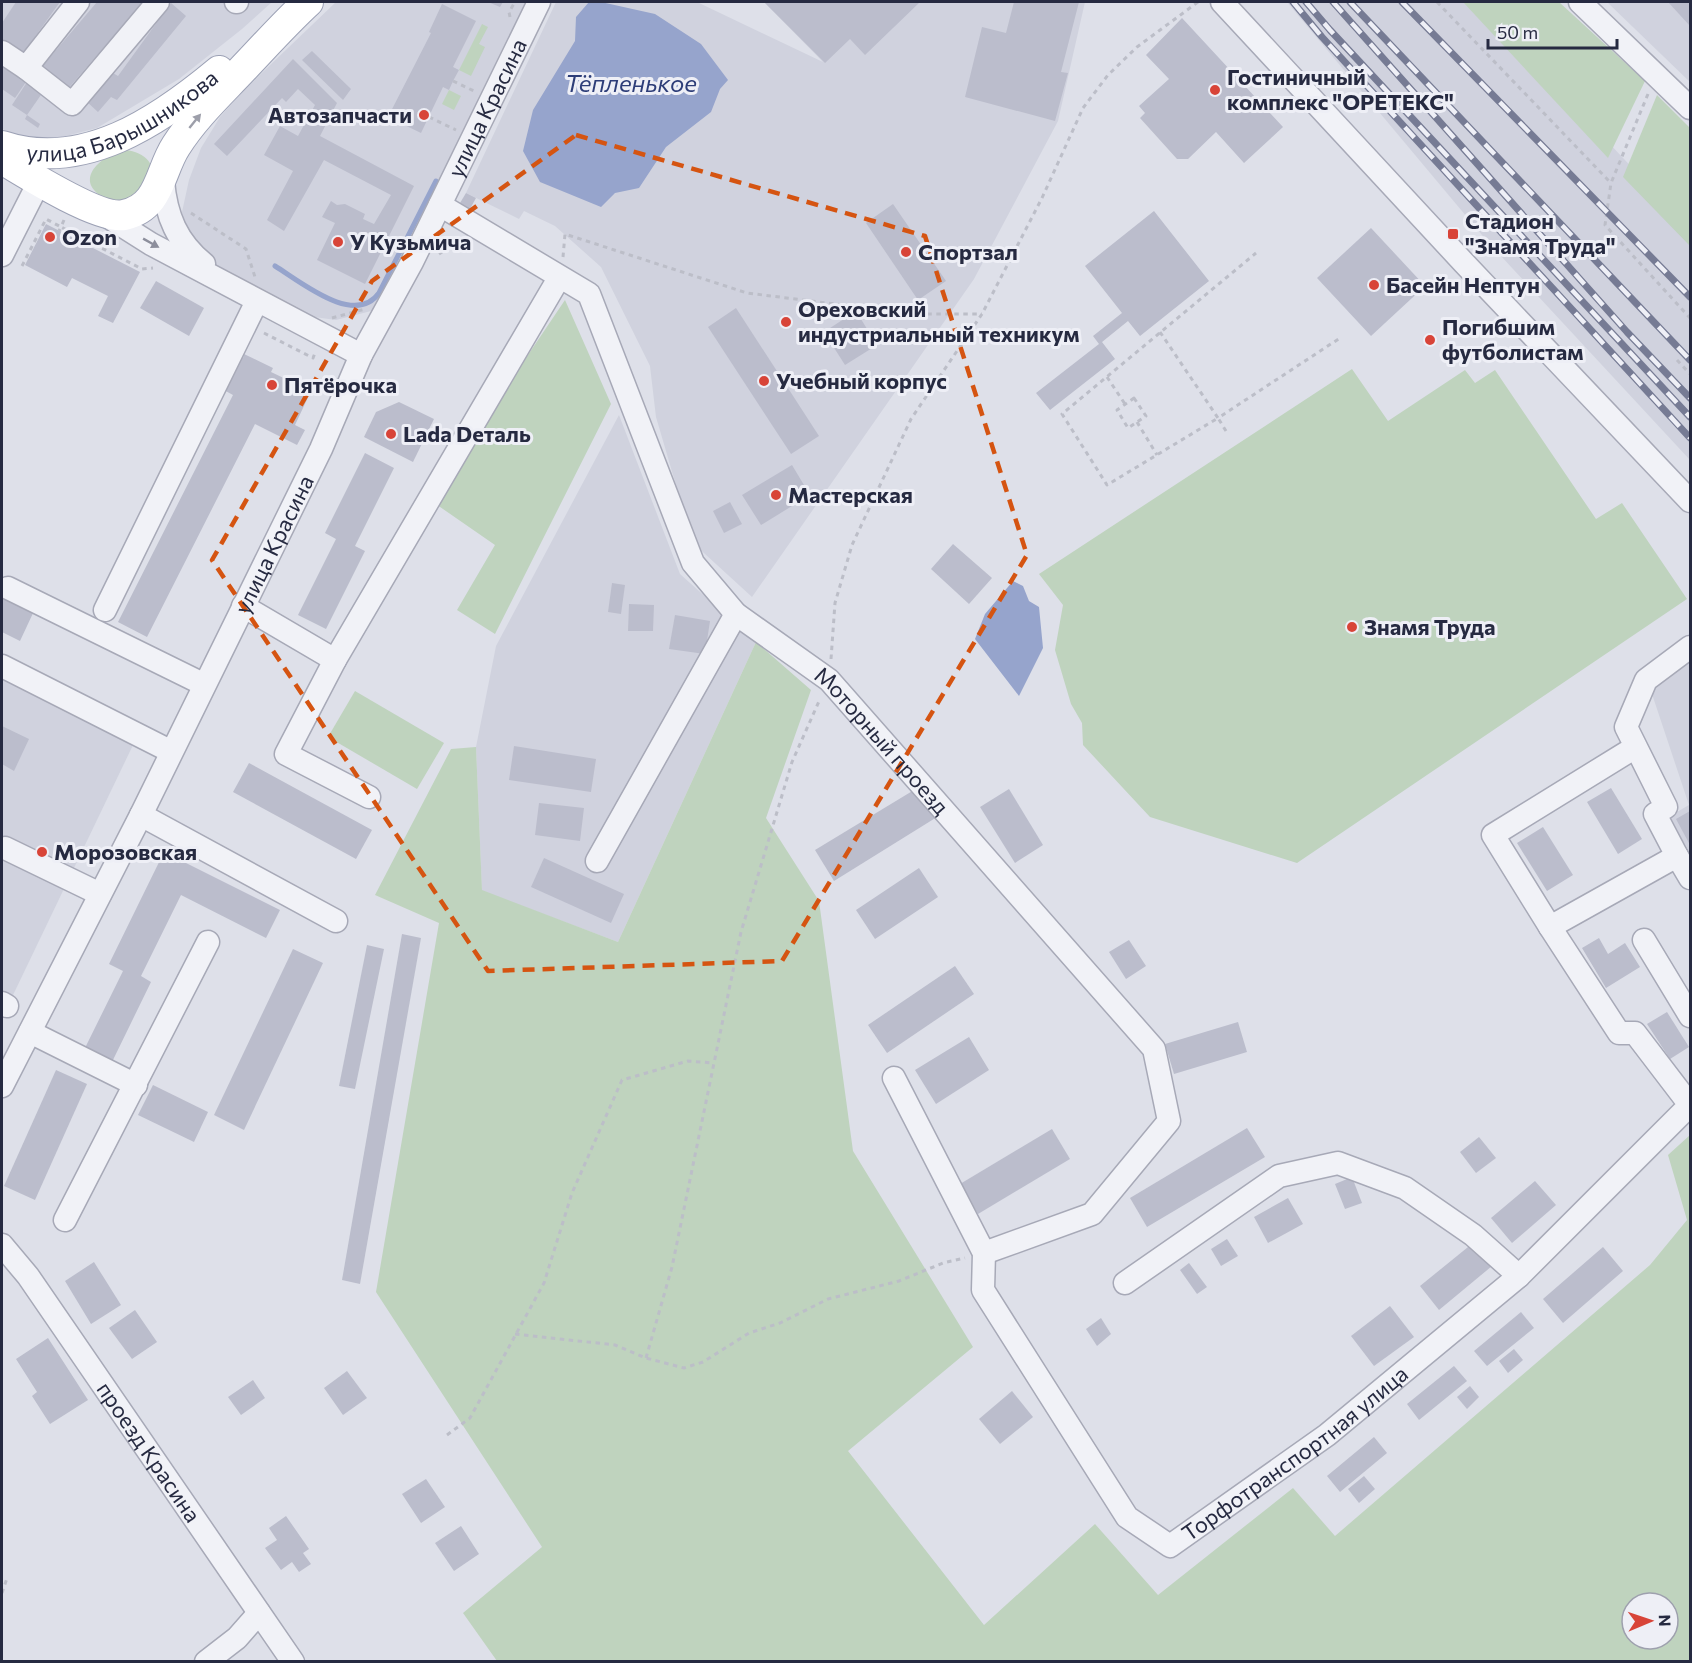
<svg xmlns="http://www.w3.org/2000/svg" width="1692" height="1663" font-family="Commissioner,sans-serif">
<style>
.built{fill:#d0d2de}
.green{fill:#bfd3be;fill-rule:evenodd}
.water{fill:#96a4cc}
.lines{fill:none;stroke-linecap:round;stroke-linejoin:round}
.stream{stroke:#96a4cc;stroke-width:5}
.building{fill:#bbbdcc}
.minor-casing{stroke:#a7a9b7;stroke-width:25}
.major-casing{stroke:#9ca1b5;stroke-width:32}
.path{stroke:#bcbec8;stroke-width:3;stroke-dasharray:4.5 4.5;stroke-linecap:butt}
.minor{stroke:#f1f2f7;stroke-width:22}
.major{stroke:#fff;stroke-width:30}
.rail-casing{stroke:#767b94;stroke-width:7}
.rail{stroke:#eeeff6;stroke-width:4.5;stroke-dasharray:14;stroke-linecap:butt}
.oneway{fill:#9d9faa}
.oneway2{fill:#8c8e9c}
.marked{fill:none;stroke:#d55411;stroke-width:4.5;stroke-dasharray:12 8;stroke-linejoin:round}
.poi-dot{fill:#d84438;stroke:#eeeff6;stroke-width:2}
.labels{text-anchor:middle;stroke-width:6;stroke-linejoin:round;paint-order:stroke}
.poi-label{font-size:22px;font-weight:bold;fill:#262a41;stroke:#eeeff6;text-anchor:start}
.street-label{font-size:22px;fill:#262a41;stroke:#eeeff6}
.water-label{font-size:24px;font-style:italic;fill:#2d3d78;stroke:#eeeff6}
</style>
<rect width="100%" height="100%" fill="#dee0e9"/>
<g class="built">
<path d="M2 2H272L242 29 179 79 97 128 62 137 42 138 22 137 2 129Z"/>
<path d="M336 2H530L377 306 371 311 336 320 314 317 212 263 180 221 189 180 201 148 220 117 240 94Z"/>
<path d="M556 2H697L823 62 764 2H1085L1058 121 974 279 752 597 693 543 656 417 650 366 601 267 555 226 524 211 519 219 466 193Z"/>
<path d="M1287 2H1476L1690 229V460L1487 241Z"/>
<path d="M1607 2H1690V82Z"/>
<path d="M619 415 680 574 756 642 618 942 482 891 476 747 496 646Z"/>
<path d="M1690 657V855L1670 816 1689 805 1650 688Z"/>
<path d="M2 678 133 745 2 1018Z"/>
</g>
<g class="green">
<path d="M1463 2H1559L1645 81 1608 158Z"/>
<path d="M482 24 488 27 479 44 485 47 471 76 459 70Z"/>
<path d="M449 90 461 96 454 110 442 104Z"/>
<path d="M1657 95 1690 128V246L1623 177Z"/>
<path d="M121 150C138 149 161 162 149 182 144 190 130 198 122 204 77 193 82 166 121 150Z"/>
<path d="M565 300 611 404 495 634 457 610 495 545 430 500Z"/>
<path d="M1352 369 1388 421 1465 370 1475 383 1495 370 1596 519 1622 503 1687 599 1297 863 1150 817 1083 745 1082 723 1071 704 1055 650 1063 605 1039 574Z"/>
<path d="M756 642 811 690 766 818 819 901 853 1151 973 1347 848 1451 984 1625 1095 1524 1158 1595 1293 1488 1335 1536 1650 1265 1687 1220 1668 1155 1690 1135V1661H497L463 1613 542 1547 376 1292 439 923 375 895 451 749 476 747 482 890 618 942ZM1632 1603H1668V1639H1632Z"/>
<path d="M355 691 444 743 417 789 328 737Z"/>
</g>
<g class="water">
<path d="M589 2H601L655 14 701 44 728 80 720 89 711 112 666 147 639 188 615 193 601 207 540 182 523 151 533 110 575 41 576 17Z"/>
<path d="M1013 581 1023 586 1029 601 1039 607 1043 648 1019 696 975 639 985 614Z"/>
</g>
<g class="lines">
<path class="stream" d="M275 266C301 282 355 327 379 293L436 181"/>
</g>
<g class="building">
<path d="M16 2H60L21 56 2 41V23Z"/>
<path d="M97 2H143L66 91 40 69Z"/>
<path d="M488 2H503L500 7Z"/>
<path d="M764 2H920L865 55 850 39 825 63Z"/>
<path d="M1014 2H1079L1061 72 1068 73 1055 121 965 97 982 27 1006 33Z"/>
<path d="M1668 2H1690V26Z"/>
<path d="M171 3 186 16 117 100 111 97 98 112 85 100 113 73 118 76Z"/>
<path d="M442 4 476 21 453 67 459 70 453 81 449 90 443 87 421 133 388 117 431 33 429 32Z"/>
<path d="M1182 18 1283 127 1244 163 1216 132 1188 159H1177L1140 118 1145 113 1139 106 1169 79 1146 55Z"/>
<path d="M312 51 351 89 343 100 302 60Z"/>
<path d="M293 59 337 103 320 136 414 186 365 284 317 260 335 223 322 217 331 201 337 205 345 204 365 214 363 219 374 224 391 195 324 160 284 231 267 220 293 171 264 155 280 126 298 136 315 105 298 89 286 102 282 98 227 156 214 144Z"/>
<path d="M2 66 26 82 15 98 2 89Z"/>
<path d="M27 82 43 92 27 115 12 105Z"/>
<path d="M27 115 40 124 38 128 25 119Z"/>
<path d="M466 193 476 198 470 209 460 203Z"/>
<path d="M893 204 946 281 918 300 866 223Z"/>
<path d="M1154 211 1209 281 1140 336 1128 321 1102 342 1115 359 1050 410 1036 393 1099 344 1093 336 1122 313 1085 266Z"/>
<path d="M46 224 140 272 113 323 98 316 108 296 72 278 67 287 25 265Z"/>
<path d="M1371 228 1425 286 1371 336 1317 278Z"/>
<path d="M156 281 204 308 189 336 140 308Z"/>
<path d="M736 308 819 436 791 454 708 327Z"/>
<path d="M856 311 877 345 845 365 824 332Z"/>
<path d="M244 354 273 368 271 372 311 391 295 425 305 430 297 445 255 424 147 637 118 622 233 395 222 389 238 356 243 358Z"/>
<path d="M399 402 434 419 413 462 364 437 376 412Z"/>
<path d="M365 453 394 468 355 546 365 551 326 629 298 615 336 539 325 533Z"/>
<path d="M792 465 810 495 761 525 742 495Z"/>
<path d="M730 502 742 524 724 533 713 511Z"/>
<path d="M953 544 992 578 969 604 931 569Z"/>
<path d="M612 583 625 585 621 614 608 612Z"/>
<path d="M2 595 34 611 20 641 2 632Z"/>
<path d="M629 604 654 605 653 631H628Z"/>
<path d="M675 615 710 621 705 654 669 649Z"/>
<path d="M2 726 29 739 14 771 2 764Z"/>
<path d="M514 746 596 759 591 792 509 780Z"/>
<path d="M249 763 372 830 356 859 233 792Z"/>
<path d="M919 787 937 817 834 881 815 850Z"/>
<path d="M1611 788 1642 839 1618 854 1587 802Z"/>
<path d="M1009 789 1043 845 1015 863 980 807Z"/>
<path d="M539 803 584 808 580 841 535 835Z"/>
<path d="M1690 811V845L1676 819Z"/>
<path d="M1543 827 1573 875 1547 891 1517 843Z"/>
<path d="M164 852 280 910 266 938 181 895 141 976 151 982 112 1062 85 1048 123 971 109 964Z"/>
<path d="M544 858 624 894 611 923 531 887Z"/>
<path d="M919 868 938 897 875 939 856 910Z"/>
<path d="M402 934 421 938 360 1284 342 1280Z"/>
<path d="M1599 938 1608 954 1625 943 1640 967 1606 988 1582 948Z"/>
<path d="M1129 940 1146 966 1126 979 1109 952Z"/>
<path d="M367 945 384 949 355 1089 339 1086Z"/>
<path d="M293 949 323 963 244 1130 214 1115Z"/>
<path d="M955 966 974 994 887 1053 868 1025Z"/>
<path d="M1667 1012 1689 1047 1670 1059 1647 1024Z"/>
<path d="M1238 1022 1247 1052 1174 1074 1165 1044Z"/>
<path d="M969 1037 989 1070 936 1104 915 1070Z"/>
<path d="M56 1070 87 1084 35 1200 4 1186Z"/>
<path d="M153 1085 208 1112 194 1142 138 1115Z"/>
<path d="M1247 1128 1265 1157 1147 1227 1130 1198Z"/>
<path d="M1052 1129 1070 1159 978 1214 960 1184Z"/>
<path d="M1479 1137 1496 1158 1476 1173 1460 1152Z"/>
<path d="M1352 1177 1362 1203 1345 1209 1335 1184Z"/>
<path d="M1535 1181 1556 1205 1512 1243 1491 1218Z"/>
<path d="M1288 1198 1303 1224 1268 1243 1254 1217Z"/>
<path d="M1227 1239 1238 1256 1221 1266 1211 1249Z"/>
<path d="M1473 1243 1492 1266 1439 1310 1420 1286Z"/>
<path d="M1603 1247 1623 1271 1563 1323 1543 1299Z"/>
<path d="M94 1262 121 1305 91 1324 65 1281Z"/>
<path d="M1189 1263 1207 1287 1197 1294 1180 1270Z"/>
<path d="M1390 1306 1414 1337 1374 1366 1351 1336Z"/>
<path d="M135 1310 157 1342 132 1359 109 1328Z"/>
<path d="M1521 1312 1534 1328 1487 1366 1474 1351Z"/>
<path d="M1101 1318 1111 1334 1097 1346 1086 1329Z"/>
<path d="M48 1338 88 1400 50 1424 32 1396 37 1392 16 1359Z"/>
<path d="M1514 1349 1523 1360 1508 1373 1499 1361Z"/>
<path d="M1454 1366 1467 1381 1419 1420 1407 1404Z"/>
<path d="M347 1371 367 1398 343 1415 324 1388Z"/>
<path d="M253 1380 265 1398 241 1415 228 1397Z"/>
<path d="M1470 1386 1479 1397 1467 1409 1457 1397Z"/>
<path d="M1012 1391 1033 1417 1000 1444 979 1419Z"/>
<path d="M1374 1437 1387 1453 1340 1492 1327 1476Z"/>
<path d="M1364 1476 1375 1489 1359 1503 1348 1489Z"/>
<path d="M426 1479 445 1507 421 1523 402 1494Z"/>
<path d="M286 1516 309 1549 303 1553 311 1564 299 1572 292 1562 281 1570 265 1548 277 1540 269 1528Z"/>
<path d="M461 1526 479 1554 454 1571 435 1543Z"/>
</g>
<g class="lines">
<defs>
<g id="minor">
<path d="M236 2H237"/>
<path d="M1222 2 1464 263 1690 501"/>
<path d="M1580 2 1690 108"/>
<path d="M2 52 26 68 78 2"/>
<path d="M26 68 72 104 158 2"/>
<path d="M163 181C166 216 177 242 204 264"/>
<path id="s1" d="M440 205 589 294 693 563 736 614 829 680 1154 1049 1169 1121 1092 1214 984 1253"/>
<path d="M102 213 151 244 361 355"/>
<path d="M2 255 39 182"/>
<path d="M8 588 203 684"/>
<path d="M243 606 335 660"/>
<path d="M105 610 257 301"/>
<path d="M2 666 170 751"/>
<path d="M1634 748 1493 835 1550 927 1677 856 1655 814 1666 807 1626 727 1646 680 1690 647"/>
<path d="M369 797 286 754 335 660 556 283"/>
<path d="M141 815 336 921"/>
<path d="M5 848 100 894"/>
<path d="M1677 856 1690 878"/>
<path d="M597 861 736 614"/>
<path d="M1644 940 1690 1016"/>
<path d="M2 1003 7 1006"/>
<path d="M30 1032 136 1085"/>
<path id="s2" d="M894 1078 984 1253 983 1290 1127 1517 1170 1546 1327 1435 1519 1276 1690 1105 1635 1033H1619L1550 927"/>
<path id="s3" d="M2 1086 141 815 321 449 361 355 412 262 539 2"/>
<path d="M65 1220 208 942"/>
<path id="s4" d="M2 1245 28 1276 293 1662"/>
<path d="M1125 1283 1279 1176 1338 1163 1405 1188 1473 1235 1519 1276"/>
<path d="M206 1662 237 1638 259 1613"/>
</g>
<g id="major">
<path id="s5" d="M2 146C83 173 159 121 219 71"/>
<path d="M2 159C25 173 100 220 124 215 161 207 159 172 176 146 193 119 217 96 238 74 262 49 284 24 308 2"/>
</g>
</defs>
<use href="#minor" class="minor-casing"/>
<use href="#major" class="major-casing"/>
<g class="path">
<path d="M1437 2 1611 183"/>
<path d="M510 17 509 12 515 2"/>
<path d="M453 81 474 91"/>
<path d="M1648 94 1611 183 1605 225 1690 318"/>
<path d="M429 117 456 130"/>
<path d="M191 213 246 249 255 277"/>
<path d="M64 220 61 227 142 269 153 268"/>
<path d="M439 254 460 240"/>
<path d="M563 257 565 234 747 293 915 314H982"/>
<path d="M22 266 46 219 61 227 59 231"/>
<path d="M332 318 365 309"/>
<path d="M1160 332 1218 418 1340 338"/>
<path d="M264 333 313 358 315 353"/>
<path d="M1677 360 1690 374"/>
<path d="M1107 377 1125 404"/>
<path d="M1134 398 1146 416 1128 428 1117 410Z"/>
<path d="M1137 422 1157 455"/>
<path d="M1226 431 1218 418 1107 485 1062 414 1256 253"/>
<path d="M831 659 835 603 852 545 911 419 982 314 1042 198 1083 108 1108 75 1137 47 1198 2"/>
<path d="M515 1334 615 1345 646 1358 684 1368 703 1362 749 1333 780 1323 828 1299 899 1281 943 1263 965 1258"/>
<path d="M646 1358 672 1267 741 932 792 762 820 699"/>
<path d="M447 1435 470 1418 544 1283 572 1193 622 1080 688 1061 713 1063"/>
<path d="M2 1593 7 1578"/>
</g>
<use href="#minor" class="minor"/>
<use href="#major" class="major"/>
<defs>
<g id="rail">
<path d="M1293 2 1322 37 1690 438"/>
<path d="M1306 2 1330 30 1690 417"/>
<path d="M1333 2 1627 332 1690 398"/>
<path d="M1350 2 1690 360"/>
<path d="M1402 2 1690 297"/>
</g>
</defs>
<use href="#rail" class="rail-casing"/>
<use href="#rail" class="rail"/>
</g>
<defs><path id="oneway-solid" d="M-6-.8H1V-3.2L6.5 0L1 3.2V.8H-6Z" transform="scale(1.5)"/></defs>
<use class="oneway" href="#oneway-solid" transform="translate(195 121) rotate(-51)"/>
<use class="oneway2" href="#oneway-solid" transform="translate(151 243) rotate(29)"/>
<path class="marked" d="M576 135 925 236 1027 555 782 961 488 971 212 560 372 281Z"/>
<g class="poi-dot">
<circle cx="1215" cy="90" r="6"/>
<circle cx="424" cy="115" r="6"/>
<rect x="1447" y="228" width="12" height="12" rx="3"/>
<circle cx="50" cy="237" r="6"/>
<circle cx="338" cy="242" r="6"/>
<circle cx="906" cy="252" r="6"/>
<circle cx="1374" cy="285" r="6"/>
<circle cx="786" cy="322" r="6"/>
<circle cx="1430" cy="340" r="6"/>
<circle cx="764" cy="381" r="6"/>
<circle cx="272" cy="385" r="6"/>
<circle cx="391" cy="434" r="6"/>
<circle cx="776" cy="495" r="6"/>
<circle cx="1352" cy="627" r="6"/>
<circle cx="42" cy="852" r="6"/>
</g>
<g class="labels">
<g class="poi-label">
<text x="1227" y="85">Гостиничный<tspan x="1227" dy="25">комплекс "ОРЕТЕКС"</tspan></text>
<text x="412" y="123" text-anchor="end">Автозапчасти</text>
<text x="1465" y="229">Стадион<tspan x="1465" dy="25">"Знамя Труда"</tspan></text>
<text x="62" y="245">Ozon</text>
<text x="350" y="250">У Кузьмича</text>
<text x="918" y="260">Спортзал</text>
<text x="1386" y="293">Басейн Нептун</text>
<text x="798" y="317">Ореховский<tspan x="798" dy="25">индустриальный техникум</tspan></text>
<text x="1442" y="335">Погибшим<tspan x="1442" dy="25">футболистам</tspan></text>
<text x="776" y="389">Учебный корпус</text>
<text x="284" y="393">Пятёрочка</text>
<text x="403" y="442">Lada Dеталь</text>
<text x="788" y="503">Мастерская</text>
<text x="1364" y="635">Знамя Труда</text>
<text x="54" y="860">Морозовская</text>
</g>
<g class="street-label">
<text dy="8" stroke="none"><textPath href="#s3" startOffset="1092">улица Красина</textPath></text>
<text dy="8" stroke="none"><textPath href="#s5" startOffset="130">улица Барышникова</textPath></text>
<text dy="8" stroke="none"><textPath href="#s3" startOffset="606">улица Красина</textPath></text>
<text dy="8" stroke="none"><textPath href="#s1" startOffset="723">Моторный проезд</textPath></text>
<text dy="8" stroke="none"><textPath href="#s4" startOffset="254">проезд Красина</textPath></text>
<text dy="8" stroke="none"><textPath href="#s2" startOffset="710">Торфотранспортная улица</textPath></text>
</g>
<g class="water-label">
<text x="631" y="92">Тёпленькое</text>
</g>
</g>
<rect width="1692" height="1663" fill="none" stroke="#262a41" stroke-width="6"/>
<g transform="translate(1650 1621) rotate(88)"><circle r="28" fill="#eeeff6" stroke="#9ea0ae" stroke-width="1.5"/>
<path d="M0-4.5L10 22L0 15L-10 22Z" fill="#d84438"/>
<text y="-9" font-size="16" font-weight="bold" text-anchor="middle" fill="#262a41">N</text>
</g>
<path d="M1488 39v9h129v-9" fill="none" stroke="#262a41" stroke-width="3"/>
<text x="1497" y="39" font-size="18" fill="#262a41" stroke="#eeeff6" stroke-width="4.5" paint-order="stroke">50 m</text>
</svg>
